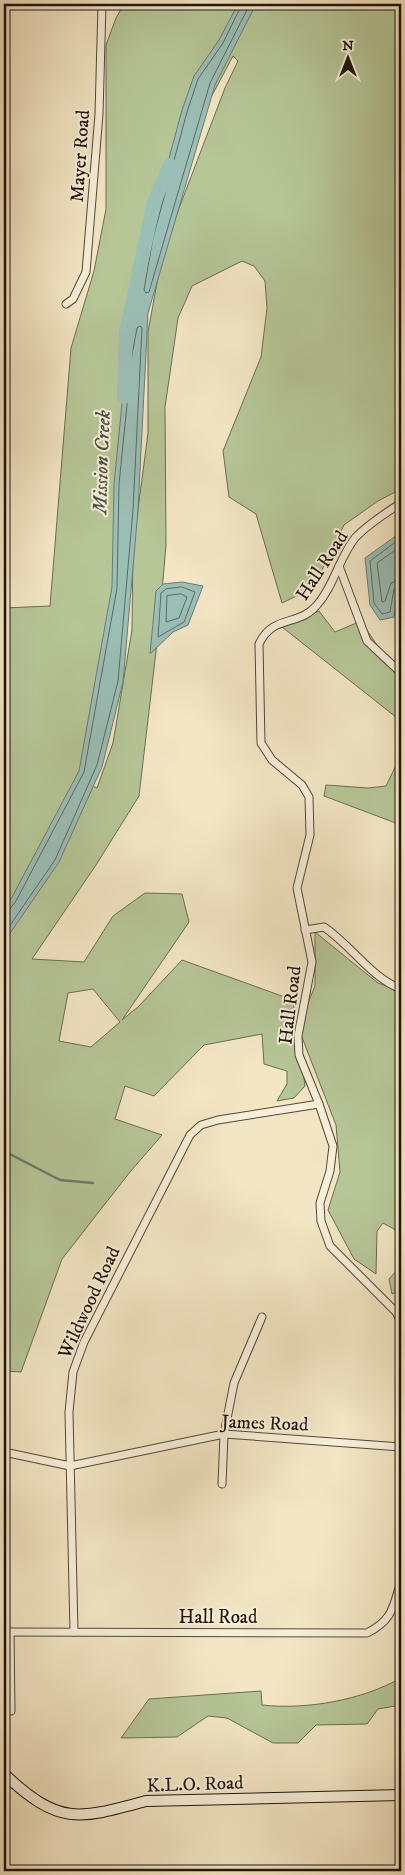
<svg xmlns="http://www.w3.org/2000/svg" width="405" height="1875" font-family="'IM FELL DW Pica',serif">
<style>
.green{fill:#b6c697;stroke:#6a6d52;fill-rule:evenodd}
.water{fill:#9bbfb7;stroke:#697b73}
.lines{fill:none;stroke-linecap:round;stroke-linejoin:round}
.shore{stroke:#5c6a62;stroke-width:1}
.stream{stroke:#697b73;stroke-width:2.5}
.river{stroke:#9bbfb7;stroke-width:14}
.street-casing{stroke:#52483a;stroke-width:9}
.secondary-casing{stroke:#1d140c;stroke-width:12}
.street{stroke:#f7efd9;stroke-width:7}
.secondary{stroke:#f7efd9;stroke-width:10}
.labels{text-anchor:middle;stroke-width:4;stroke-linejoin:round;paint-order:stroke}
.street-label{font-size:19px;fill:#1d140c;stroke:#f7efd9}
.water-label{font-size:20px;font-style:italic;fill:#495048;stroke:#f7efd9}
</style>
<rect width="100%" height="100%" fill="#f3e6c4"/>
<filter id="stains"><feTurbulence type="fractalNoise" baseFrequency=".004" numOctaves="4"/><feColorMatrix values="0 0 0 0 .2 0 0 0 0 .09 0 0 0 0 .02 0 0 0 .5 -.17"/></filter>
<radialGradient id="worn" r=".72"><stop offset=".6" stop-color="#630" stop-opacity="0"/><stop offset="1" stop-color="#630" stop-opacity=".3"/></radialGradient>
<g class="green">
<path d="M124 4H401V489L378 501 344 525 313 588 282 603 256 514 229 497 223 451 261 357 267 308 265 281 254 266 242 261 192 286 178 318 165 407 166 545 159 626 139 796 96 865 32 959 84 962 113 916 145 893 182 894 189 922 122 1020 139 1006 182 960 293 1000 305 1086 294 1098 277 1101 287 1084V1071L264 1064 262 1034 204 1045 154 1096 125 1086 115 1119 162 1135 130 1172 62 1259 21 1372 4 1371V950L10 940 4 937V608L50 606 71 348 94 271 106 209V45L116 18ZM233 56 238 61 225 88 163 250 148 332V433L133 548 132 630 113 743 97 788 91 785 146 319 173 201 208 103ZM93 989 120 1022 91 1047 59 1041 68 993Z"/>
<path d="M319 611 335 632 361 621 396 674 401 679V721L282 627Z"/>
<path d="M401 755V825L324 796 326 785 368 788 386 786Z"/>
<path d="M315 932 378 983 401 991V1233L383 1223 377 1231 376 1274 354 1259 328 1210 340 1172 336 1125 298 1027 315 986Z"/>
<path d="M401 1266V1290L392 1294 389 1279Z"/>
<path d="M401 1678V1705L378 1709 367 1724 316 1725 298 1743H273L227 1718 208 1716 177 1737 121 1738 149 1699 261 1691 262 1705C307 1710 362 1700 401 1678Z"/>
</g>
<g class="water">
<path d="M238 4H256L215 85 148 313 138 510 123 682 102 767 59 862 4 942V908L11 899 79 771 112 587 114 484 127 354 148 237 182 110 194 76 219 40Z"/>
<path d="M400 533 401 577 394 617 380 620 370 605 365 558Z"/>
<path d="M182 582 203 586 188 625 173 632 150 654 156 591 163 584Z"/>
</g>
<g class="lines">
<g class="shore">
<path d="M242 4 223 43 198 79 187 112 153 238 144 290 146 293 149 292 210 83 250 4"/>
<path d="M401 538 370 561 374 603 382 614 390 612 394 589 401 585"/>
<path d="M401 546 377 563 382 602 385 601 391 583 401 579"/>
<path d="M182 587 195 592 184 622 158 637 161 593 166 589Z"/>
<path d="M181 594 187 597 179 618 166 622 167 596Z"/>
<path d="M4 911 9 910 16 901 84 772 117 588 119 484 132 355 137 328 140 326 142 328 133 510 118 681 97 765 55 860 4 934"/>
</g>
<path class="stream" d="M4 1151 60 1180 93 1183"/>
<path class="river" d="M124 397 126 333 154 202 170 165"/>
<defs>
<g id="street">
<path d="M66 304 73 299 86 272 99 114 102 4"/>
<path d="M401 503C386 513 368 524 355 538 339 558 334 586 317 605 299 627 273 614 259 644L261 743 272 760 302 785 309 797 310 835 297 888 312 962 298 1036 299 1055 319 1104 333 1146 330 1171 320 1203 321 1221 330 1246 396 1312 401 1322"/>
<path d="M339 566 367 641 401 673"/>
<path d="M305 930 324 927C352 946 369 976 401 989"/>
<path d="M4 1452 70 1466 224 1434 401 1447"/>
<path d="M222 1484 224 1434 234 1383 262 1317"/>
<path d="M4 1632 367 1633C393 1620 393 1607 401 1581"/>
<path d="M10 1632 11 1711"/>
<path d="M74 1632 69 1412 73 1372 84 1342 190 1135 201 1125 218 1120 319 1104"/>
</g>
<path id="secondary" d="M4 1774C59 1825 77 1820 146 1801L401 1795"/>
</defs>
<use href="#street" class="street-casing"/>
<use href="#secondary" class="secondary-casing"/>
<use href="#street" class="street"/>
<use href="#secondary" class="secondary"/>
</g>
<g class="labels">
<g class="street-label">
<text transform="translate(79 156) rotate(-86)" y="7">Mayer Road</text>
<text transform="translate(321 565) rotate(-57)" y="7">Hall Road</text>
<text transform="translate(289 1005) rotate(-83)" y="7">Hall Road</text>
<text transform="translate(88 1302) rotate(-65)" y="7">Wildwood Road</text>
<text transform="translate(265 1422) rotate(2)" y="7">James Road</text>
<text x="218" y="1623">Hall Road</text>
<text transform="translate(195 1783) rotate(-2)" y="7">K.L.O. Road</text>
</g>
<g class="water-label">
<text transform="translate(101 462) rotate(-88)" y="7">Mission Creek</text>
</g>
</g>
<rect width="405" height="1875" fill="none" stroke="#f3e6c4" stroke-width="20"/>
<rect x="5" y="5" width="395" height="1865" fill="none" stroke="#1d140c" stroke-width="2.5"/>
<rect x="10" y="10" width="385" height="1855" fill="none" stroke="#1d140c"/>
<g transform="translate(348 58)" stroke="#f7efd9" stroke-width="4" paint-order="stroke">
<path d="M0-4L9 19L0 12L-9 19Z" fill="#1d140c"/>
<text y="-8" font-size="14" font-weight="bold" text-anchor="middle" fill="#1d140c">N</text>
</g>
<rect width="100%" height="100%" filter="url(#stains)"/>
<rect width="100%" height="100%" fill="url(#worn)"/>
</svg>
